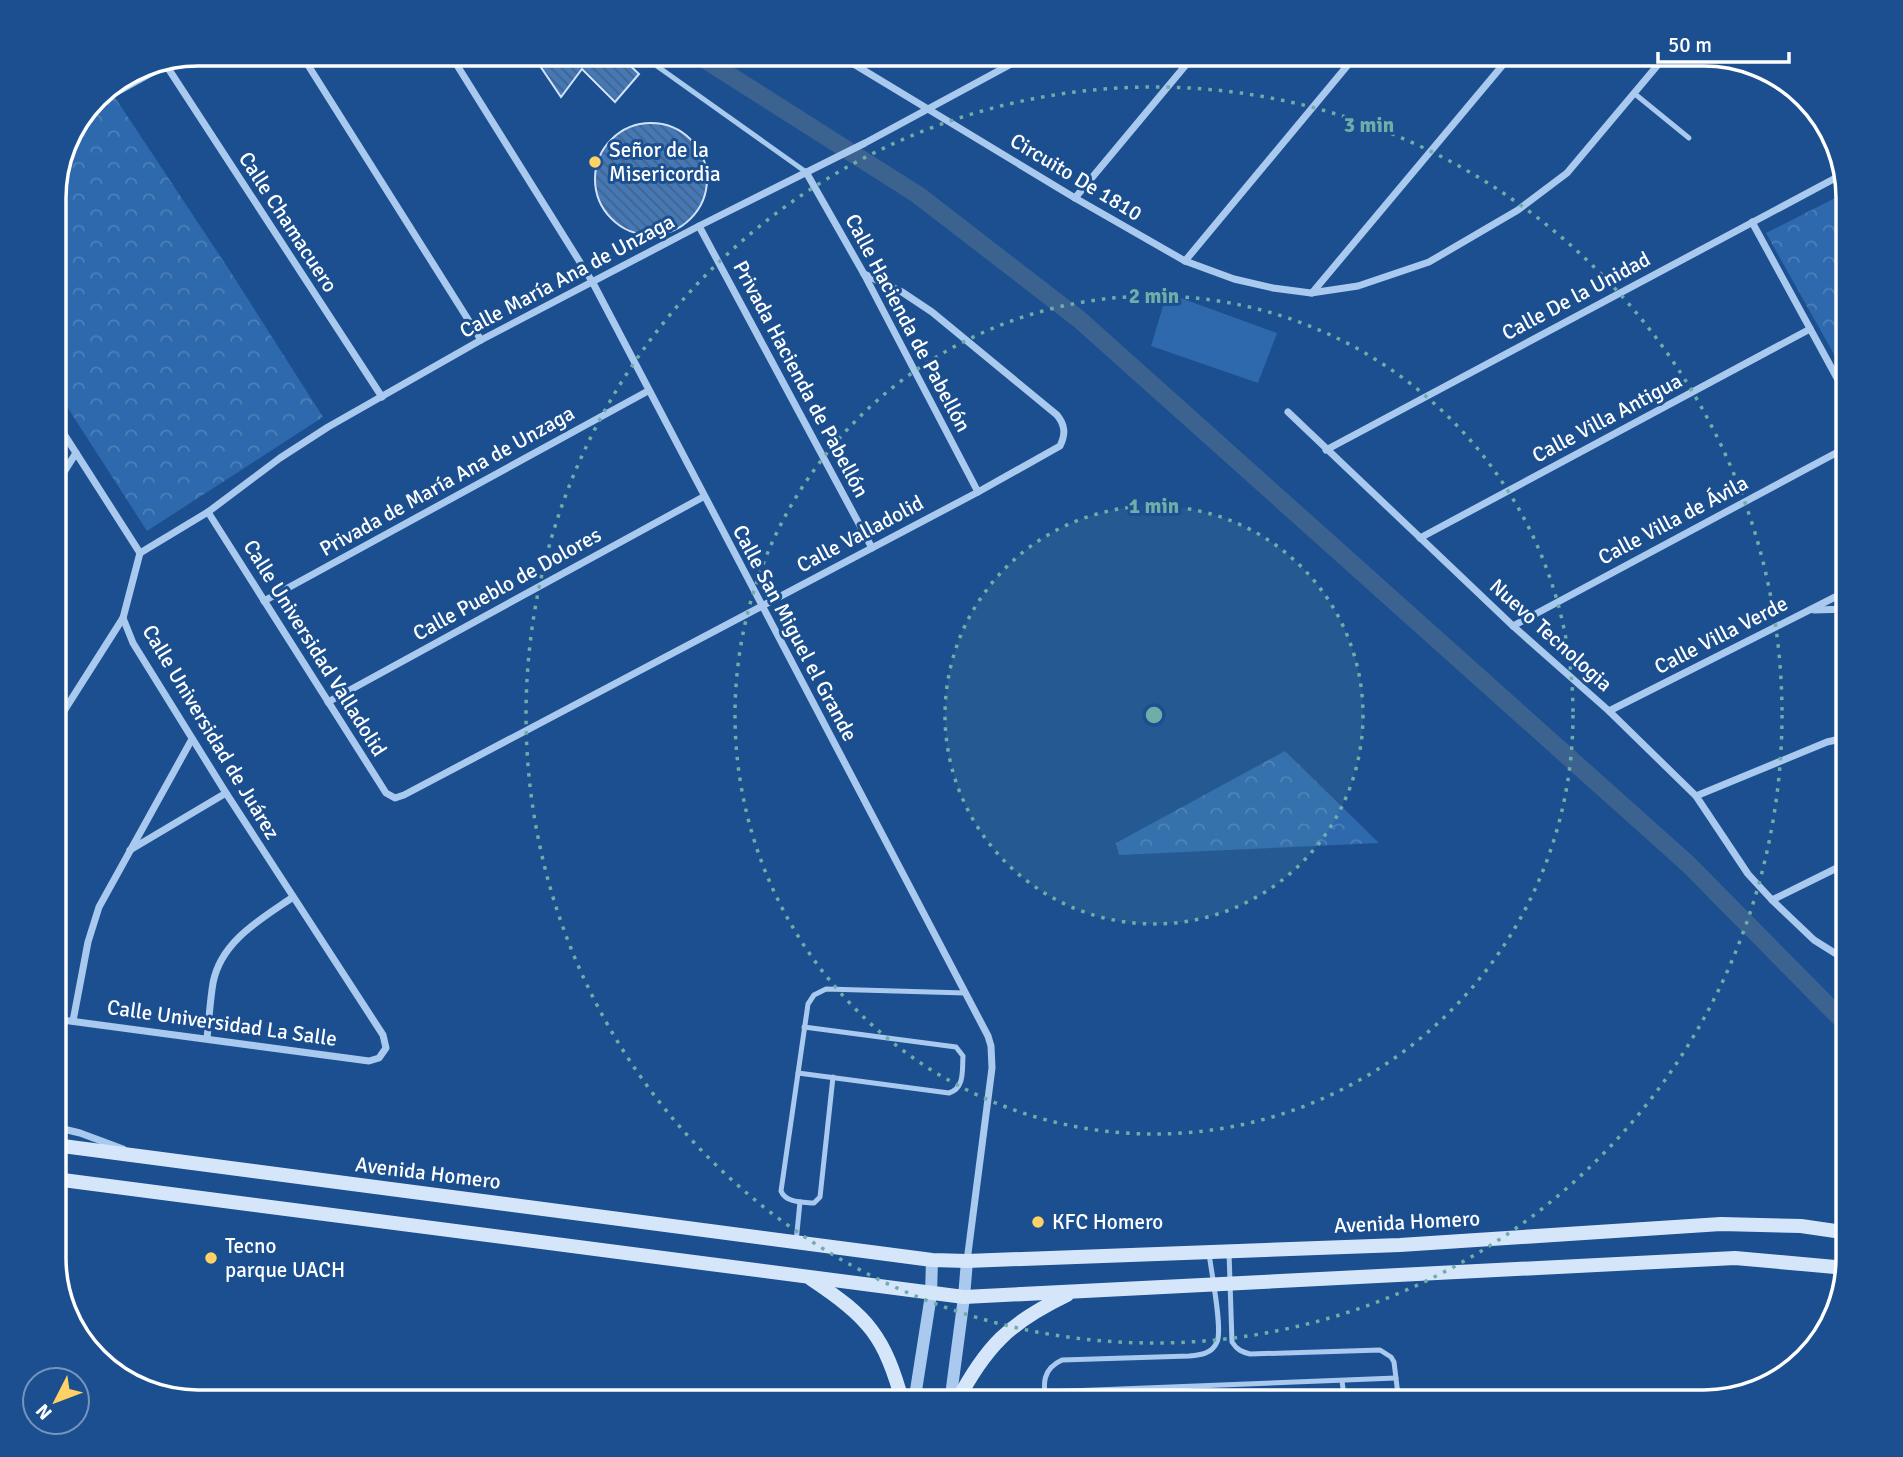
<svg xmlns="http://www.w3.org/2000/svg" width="1903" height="1457" font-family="Signika,sans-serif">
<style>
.grass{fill:#2e69ad}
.forest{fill:url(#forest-crowns)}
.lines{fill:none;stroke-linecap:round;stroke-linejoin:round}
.canal{stroke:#3c6290;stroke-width:18}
.building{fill:url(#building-back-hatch);stroke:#cfe3fa;stroke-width:2}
.service{stroke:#a9c9ee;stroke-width:5}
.minor{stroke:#a9c9ee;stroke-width:7}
.tertiary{stroke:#a9c9ee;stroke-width:12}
.secondary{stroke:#d6e6fa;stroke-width:14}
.ring{fill:none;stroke:#6fada8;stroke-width:3.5;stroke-dasharray:3.5 7}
.poi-dot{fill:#ffd166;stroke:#1b4f8f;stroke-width:2.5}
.labels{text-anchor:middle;stroke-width:6;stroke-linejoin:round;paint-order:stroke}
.poi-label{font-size:21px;fill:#fff;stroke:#1b4f8f;text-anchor:start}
.street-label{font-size:21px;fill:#fff;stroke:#1b4f8f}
.rim{fill:none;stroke:#fff;stroke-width:3.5}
.centre{fill:#6fada8;stroke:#1b4f8f;stroke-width:3.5}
.ring-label{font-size:21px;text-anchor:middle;font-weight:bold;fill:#6fada8;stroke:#1b4f8f;stroke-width:6;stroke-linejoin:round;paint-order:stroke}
</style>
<defs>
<pattern id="forest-crowns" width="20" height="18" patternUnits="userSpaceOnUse" patternTransform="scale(1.75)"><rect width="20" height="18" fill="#2e69ad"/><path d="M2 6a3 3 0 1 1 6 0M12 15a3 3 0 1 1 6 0" fill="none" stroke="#4d80b9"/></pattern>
<pattern id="building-back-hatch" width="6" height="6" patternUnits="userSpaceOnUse" patternTransform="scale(1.75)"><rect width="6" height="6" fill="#4478b7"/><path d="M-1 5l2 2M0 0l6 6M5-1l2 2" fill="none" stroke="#486282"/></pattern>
</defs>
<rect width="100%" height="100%" fill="#1b4f8f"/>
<path class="grass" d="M1167 293 1277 333 1258 383 1151 346Z"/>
<g class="forest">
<path d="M108 87 230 271 323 417 147 531 55 388V189L69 135 103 90Z"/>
<path d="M1847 192 1849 199V381L1766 233Z"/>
<path d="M1285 751 1379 843 1119 855 1116 843Z"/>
</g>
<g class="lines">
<path class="canal" d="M696 54 918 195 1080 320 1688 864 1849 1027"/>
</g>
<g class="building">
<path d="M532 54H618L639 74 615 102 582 69 561 97Z"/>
<circle cx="651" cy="179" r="56"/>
</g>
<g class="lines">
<g class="service">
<path d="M640 54 806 172"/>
<path d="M458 67 470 54"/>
<path d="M1635 94 1689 138"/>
<path d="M798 1073 949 1093C965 1088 962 1070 963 1056L956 1047 804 1027"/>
<path d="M833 1077 820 1197 814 1203C802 1202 786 1203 781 1191L808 1004 814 995 826 989 965 993"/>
<path d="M796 1242 800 1202"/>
<path d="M1229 1252 1232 1342C1237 1350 1242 1352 1250 1354L1380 1350 1391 1357 1394 1362 1399 1403"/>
<path d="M1342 1381 1345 1403"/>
<path d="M1023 1403 1035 1394 1044 1392 1396 1378"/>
<path d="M1046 1403C1043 1384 1042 1369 1062 1360L1189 1356C1200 1355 1212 1354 1217 1342 1223 1329 1211 1271 1209 1253"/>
</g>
<g class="minor">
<path d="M301 54 481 340"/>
<path d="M450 54 593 283 988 1036 991 1046 992 1068 967 1261"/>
<path d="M837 54 1075 198 1185 261 1234 279 1273 288 1311 293 1358 286 1429 262 1518 210 1567 173 1667 54"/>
<path d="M1003 54 1013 63"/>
<path d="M166 65 382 397"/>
<path d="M115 93 177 59"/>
<path d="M806 172 864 274 978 492"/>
<path d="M1075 198 1195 54"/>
<path d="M1752 222 1849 400"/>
<path d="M699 226 872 548"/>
<path d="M1185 261 1357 54"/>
<path d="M1312 293 1512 54"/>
<path d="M1288 412 1513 626 1609 711 1696 796 1748 874 1772 900 1814 940 1849 962"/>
<path d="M1326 450 1843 174"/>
<path d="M55 486 76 453"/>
<path d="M208 512 386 793 395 798 404 795 978 492 1060 446C1066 434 1065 425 1057 415L932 312 902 292 864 274"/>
<path d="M1420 538 1810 329"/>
<path d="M140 553 208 512 280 458 328 427 481 340 699 226 865 143 1013 63 1025 54"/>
<path d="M264 601 648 391"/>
<path d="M1814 610 1849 609"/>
<path d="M1513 626 1849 446"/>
<path d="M328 702 703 497"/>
<path d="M1609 711 1849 590"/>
<path d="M55 725 123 618"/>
<path d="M1696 796 1827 742 1849 737"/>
<path d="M130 850 226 793"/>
<path d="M1772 900 1849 862"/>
<path d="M55 1019 369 1061 379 1058 386 1048 383 1035 226 793 133 643 123 618 140 553 55 420"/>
<path d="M73 1021 88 942 99 907 192 739"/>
<path d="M207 1038C209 1020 210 1001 213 983 221 941 261 919 293 897"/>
<path d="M55 1127 80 1133 123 1149"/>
</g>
<g class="tertiary">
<path d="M914 1403 931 1295 932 1260"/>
<path d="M950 1403 964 1297 967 1261"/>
</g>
<g class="secondary">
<path d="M55 1145 932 1260 967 1261 1400 1245 1721 1224 1801 1226 1849 1233"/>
<path d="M55 1179 964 1297 1735 1258 1846 1268"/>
<path d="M811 1279C869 1318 884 1335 903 1403"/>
<path d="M956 1403C986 1346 1009 1323 1067 1295"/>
</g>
</g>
<circle cx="1154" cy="715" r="209" fill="#6fada8" fill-opacity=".12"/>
<g class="ring">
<circle cx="1154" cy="715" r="209"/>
<circle cx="1154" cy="715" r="419"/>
<circle cx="1154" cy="715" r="628"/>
</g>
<g class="poi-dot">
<circle cx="595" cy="162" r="7"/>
<circle cx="1038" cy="1222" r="7"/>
<circle cx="211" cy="1258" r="7"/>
</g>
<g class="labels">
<g class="poi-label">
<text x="609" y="157">Señor de la<tspan x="609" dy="24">Misericordia</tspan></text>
<text x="1052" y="1229">KFC Homero</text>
<text x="225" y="1253">Tecno<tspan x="225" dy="24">parque UACH</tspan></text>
</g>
<g class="street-label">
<text transform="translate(1076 177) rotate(31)" y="7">Circuito De 1810</text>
<text transform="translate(288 222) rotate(57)" y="7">Calle Chamacuero</text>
<text transform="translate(567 276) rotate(-28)" y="7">Calle María Ana de Unzaga</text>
<text transform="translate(1576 296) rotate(-28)" y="7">Calle De la Unidad</text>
<text transform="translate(908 323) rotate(62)" y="7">Calle Hacienda de Pabellón</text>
<text transform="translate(801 379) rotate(62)" y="7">Privada Hacienda de Pabellón</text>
<text transform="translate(1607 418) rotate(-28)" y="7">Calle Villa Antigua</text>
<text transform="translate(447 481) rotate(-29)" y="7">Privada de María Ana de Unzaga</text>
<text transform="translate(1673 520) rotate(-28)" y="7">Calle Villa de Ávila</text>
<text transform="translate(860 534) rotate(-28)" y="7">Calle Valladolid</text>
<text transform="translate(507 584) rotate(-29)" y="7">Calle Pueblo de Dolores</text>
<text transform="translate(795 633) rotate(62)" y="7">Calle San Miguel el Grande</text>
<text transform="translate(1551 635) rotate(42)" y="7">Nuevo Tecnologia</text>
<text transform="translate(1721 635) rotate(-27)" y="7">Calle Villa Verde</text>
<text transform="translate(315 648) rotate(58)" y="7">Calle Universidad Valladolid</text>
<text transform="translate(211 732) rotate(59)" y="7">Calle Universidad de Juárez</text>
<text transform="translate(222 1023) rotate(8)" y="7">Calle Universidad La Salle</text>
<text transform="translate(428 1173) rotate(7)" y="7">Avenida Homero</text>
<text transform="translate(1407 1222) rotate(-3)" y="7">Avenida Homero</text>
</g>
</g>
<path d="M0 0H1903V1457H0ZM198 66H1704A132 132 0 0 1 1836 198V1258A132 132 0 0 1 1704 1390H198A132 132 0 0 1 66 1258V198A132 132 0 0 1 198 66Z" fill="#1b4f8f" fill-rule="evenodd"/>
<path class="rim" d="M198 66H1704A132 132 0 0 1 1836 198V1258A132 132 0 0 1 1704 1390H198A132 132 0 0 1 66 1258V198A132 132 0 0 1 198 66Z"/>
<circle cx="1154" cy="715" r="10" class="centre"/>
<g class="ring-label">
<text x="1369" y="132">3 min</text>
<text x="1154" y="303">2 min</text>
<text x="1154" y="513">1 min</text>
</g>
<g transform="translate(56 1401) rotate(228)"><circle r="33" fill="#1b4f8f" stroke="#7695bc" stroke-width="2"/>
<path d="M0-5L12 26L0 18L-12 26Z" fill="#ffd166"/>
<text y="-10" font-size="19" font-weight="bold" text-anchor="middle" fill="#ffffff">N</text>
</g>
<path d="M1658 52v10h131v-10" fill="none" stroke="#ffffff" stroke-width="3.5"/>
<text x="1668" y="52" font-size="21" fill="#ffffff" stroke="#1b4f8f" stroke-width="5" paint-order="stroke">50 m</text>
</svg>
